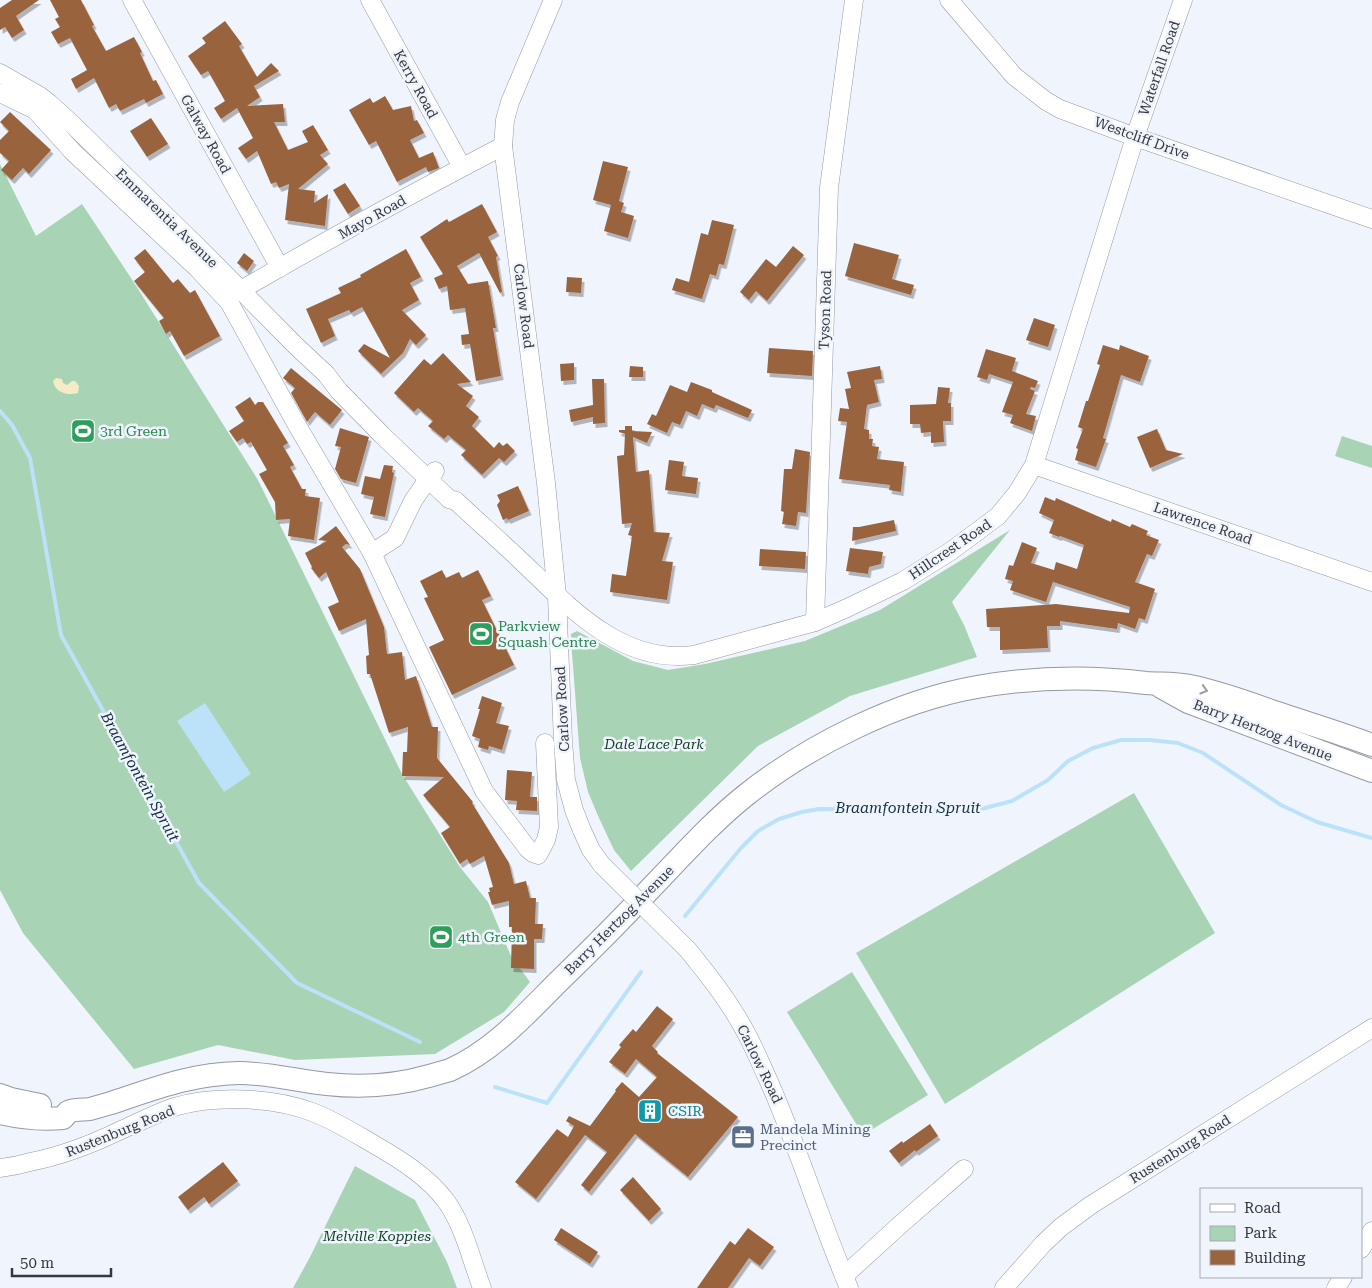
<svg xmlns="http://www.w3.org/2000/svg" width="1372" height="1288" font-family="'Roboto Serif',serif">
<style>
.green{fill:#a8d3b4}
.sand{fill:#f5ebc6}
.water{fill:#bce2fa}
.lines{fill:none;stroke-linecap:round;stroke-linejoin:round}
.stream{stroke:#bce2fa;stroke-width:4}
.building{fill:#99643e;filter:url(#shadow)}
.minor-casing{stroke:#9299a2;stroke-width:19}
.major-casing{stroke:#9299a2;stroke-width:24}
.minor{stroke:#fff;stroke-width:18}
.major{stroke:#fff;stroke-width:22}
.minor-bridge-casing{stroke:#9299a2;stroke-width:19;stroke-linecap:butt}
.minor-bridge{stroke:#fff;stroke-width:18}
.oneway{stroke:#9a9c9e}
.labels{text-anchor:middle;stroke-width:5;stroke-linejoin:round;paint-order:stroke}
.street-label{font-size:14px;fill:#35383c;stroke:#f0f5fd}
.leisure-label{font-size:14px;fill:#27864d;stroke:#f0f5fd;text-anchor:start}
.park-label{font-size:14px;font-style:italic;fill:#134025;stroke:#f0f5fd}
.culture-label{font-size:14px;fill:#0d838f;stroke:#f0f5fd;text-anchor:start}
.service-label{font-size:14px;fill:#4e5e75;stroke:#f0f5fd;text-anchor:start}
.water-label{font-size:15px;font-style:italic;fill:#112f3f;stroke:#f0f5fd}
</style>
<defs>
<filter id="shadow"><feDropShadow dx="2.5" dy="4" stdDeviation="0" flood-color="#0004"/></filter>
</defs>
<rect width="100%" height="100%" fill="#f0f5fd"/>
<g class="green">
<path d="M0 164 36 236 82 204 133 281 258 480 402 774 460 867 488 902 511 956 530 982 504 1012 435 1054 295 1060 218 1045 134 1069 23 933 0 890Z"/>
<path d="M1342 436 1372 446V468L1335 456Z"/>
<path d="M1010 530 952 602 964 625 977 657 850 696 758 746 631 871 614 850 599 818 588 792 580 758 571 640V634L577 631 633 661 668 670 705 664 805 641 880 610Z"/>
<path d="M1134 793 1215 933 945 1104 856 953Z"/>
<path d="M852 972 928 1095 863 1135 787 1012Z"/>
<path d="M355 1166 415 1200 447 1262 457 1288H293L310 1257Z"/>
</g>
<path class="sand" d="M56 378 62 379 63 383 67 385 72 381H75L79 386 78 393C68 396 55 393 53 381Z"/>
<path class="water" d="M205 703 251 774 224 792 177 721Z"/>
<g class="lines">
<g class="stream">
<path d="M0 411 12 425 30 458 61 635 199 883 297 983 420 1042"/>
<path d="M685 916 741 848 758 831 779 819 802 812 819 809 977 810 1012 801 1048 780 1068 761 1093 748 1121 740H1150L1178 743 1203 753 1281 805 1317 822 1372 838"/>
<path d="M495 1087 547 1103 641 972"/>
</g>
</g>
<g class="building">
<path d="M12 0H39L16 16 24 30 12 38 5 27 0 30V8Z"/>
<path d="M50 0H81L94 25 92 26 106 51 134 37 142 52 140 53 153 81 156 80 163 94 146 103 144 99 120 111 116 104 109 108 94 78 76 89 71 79 87 70 70 38 58 44 51 32 60 27 55 19 59 17Z"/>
<path d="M225 21 242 44 239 46 257 77 271 63 279 71 254 86 260 97 247 106 283 104 285 122H274L288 150 308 142 302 131 313 125 328 150 320 155 328 164 298 189 315 191 314 203 328 194 325 226 285 220 289 184 279 188 276 182 271 184 257 151 246 159 238 148 253 138 237 108 221 119 214 108 225 101 208 71 201 75 188 56 206 43 202 38Z"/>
<path d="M385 96 393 110 411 106 414 121 417 120 424 133 410 140 419 158 433 152 439 168 428 172 426 167 397 182 376 141 369 145 349 110 370 98 373 103Z"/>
<path d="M10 112 51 150 29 174 23 168 12 180 1 170 9 161 0 153V140L9 131 0 122Z"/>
<path d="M151 118 168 144 147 157 130 131Z"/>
<path d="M603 161 628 167 619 201 624 203 621 212 634 216 628 238 604 231 611 205 593 200Z"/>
<path d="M345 183 360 206 348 214 333 190Z"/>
<path d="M482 204 497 232 488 237 498 256 496 257 502 292 500 293 479 253 457 266 468 284 488 281 496 328H493L501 376 476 381 470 344 462 345 461 335 469 334 465 308 450 310 447 286 439 289 434 278 443 274 420 237 447 219 449 222Z"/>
<path d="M712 220 734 225 724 265 719 264 716 276 710 274 702 299 672 290 676 278 689 282 701 233 708 235Z"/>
<path d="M854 243 899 255 892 279 914 285 911 295 845 276Z"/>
<path d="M793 246 804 255 767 301 756 291 749 300 740 292 766 259 776 267Z"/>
<path d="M145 249 173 283 178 279 190 293 195 290 220 336 184 356 170 331 166 334 159 321 164 318 134 281 145 272 134 258Z"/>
<path d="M406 249 421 277 410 283 419 300 402 310 426 335 416 345 410 339 403 353 381 374 358 351 364 344 390 358 362 307 351 313 349 310 328 319 335 336 321 343 306 309 341 293 338 288 361 277 360 275Z"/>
<path d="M244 253 254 261 247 271 237 263Z"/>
<path d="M567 277 582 278 581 293 566 292Z"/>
<path d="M1034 318 1055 325 1048 347 1026 340Z"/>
<path d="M1103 345 1119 350 1120 345 1149 356 1140 382 1121 375 1103 438 1106 439 1096 467 1075 460 1078 449 1076 448 1083 429 1078 427 1086 401H1088L1100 365 1097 364Z"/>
<path d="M769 348 813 351 812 376 767 373Z"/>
<path d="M986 349 1016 358 1012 371 1038 381 1035 388 1031 387 1030 389 1035 391 1026 414 1036 416 1032 431 1010 423 1013 415 1002 412 1013 382 989 374 987 380 977 377Z"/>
<path d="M443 353 471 382 457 384 473 396 466 406 479 417 472 426 494 448 499 442 503 446 507 443 515 451 504 462 499 458 482 475 461 455 466 450 448 435 444 439 428 426 433 421 418 408 414 412 394 393 424 359 431 365Z"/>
<path d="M574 363V380L561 381 560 364Z"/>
<path d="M630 366 643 367V377H629Z"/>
<path d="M880 366 882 379 874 380 879 402 867 405 864 429 869 430V439H873L872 446 879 447 877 459 904 462 901 492 889 490 890 485 839 479 847 422 838 421 840 408 849 409 845 389 851 388 847 372Z"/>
<path d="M291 368 342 410 330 425 315 412 307 422 291 393 295 388 283 378Z"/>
<path d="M592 379H604L605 423 593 424V417L571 422 569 410 593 405Z"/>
<path d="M691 382 712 390V392L752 410 748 418 716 405 714 409 702 404 697 416 686 411 680 425 672 422 667 433 647 424 652 414 656 416 670 385 687 392Z"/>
<path d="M938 387 950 388 948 403H951V421H943L944 442 931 443V432L921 433 920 424H910V405L936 404Z"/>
<path d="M250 397 255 405 258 402H263L288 443 283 446 294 465 290 467 302 489H306L305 496 320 498 314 540 288 536 290 519 276 520 275 502 259 474 267 470 251 442 247 444 243 438 237 442 229 431 244 421 235 407Z"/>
<path d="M625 426H632V431L652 432 647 443 633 437 636 472 649 470 654 532 670 533 662 561 673 562 667 600 610 592 612 574 626 576 632 536 628 535 632 523 622 524 617 456 624 455 625 434 619 432V430H625Z"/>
<path d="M340 428 369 437 356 483 341 479 335 469 341 447 335 446Z"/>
<path d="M1157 429 1166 450 1183 454 1150 468 1137 437Z"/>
<path d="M795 449 810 452 806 513 798 512 796 526 782 524 784 512 781 511 784 469H792Z"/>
<path d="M669 460 684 462 682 476 698 478 696 494 665 490Z"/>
<path d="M384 465 393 466 392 472 394 473 385 517 370 514 374 497 361 494 365 476 380 479Z"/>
<path d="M518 486 529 511 508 520 507 518 503 520 497 505 500 501 497 495Z"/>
<path d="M1045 497 1055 501 1056 498 1111 522 1112 519 1130 527 1132 524 1148 531 1146 535 1159 540 1152 556 1147 554 1135 582 1155 589 1145 620 1139 618 1135 629 1118 623 1117 629 1060 621V626H1047L1048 648 1000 650V627H987L986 609 1056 604 1129 613 1130 607 1053 582 1046 602 1010 590 1013 581 1005 579 1009 565 1013 566 1022 542 1037 548 1031 563 1054 570 1056 562 1077 569 1084 545 1060 536 1059 537 1049 533 1054 520 1039 513Z"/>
<path d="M894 520 896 531 852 541 853 527H859Z"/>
<path d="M336 526 350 545 346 544 342 547 360 569 384 627 387 654 402 652 405 680 416 676 432 727H438L437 758 473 802 472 803 509 863 514 884 526 881 530 898H536L535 924H543L542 939H534V969L511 968 512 927H509V901L492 905 488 892H490L489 888 493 887 484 856 470 864 467 859 460 864 441 833 450 827 423 795 444 777 402 776 403 752H407L408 727 389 733 370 674H367L366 656 369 655 366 619 339 631 328 607 339 602 326 572 319 578 311 568 312 567 305 553 327 541 318 540Z"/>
<path d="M850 548 883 552 881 564 869 567 868 574 846 571Z"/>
<path d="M760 549 806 552 805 569 759 566Z"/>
<path d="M442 570 446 578 459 572 462 578 478 570 491 596 482 600 514 665 452 695 429 647 444 640 424 598 428 597 420 581Z"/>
<path d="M482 696 502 703 496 723 509 726 502 750 489 746 488 750 478 747 480 739 472 736 480 709H478Z"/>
<path d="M507 770 532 772 530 797H537V811L516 810 517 801 505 800Z"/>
<path d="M657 1006 673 1019 652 1046 658 1052 657 1053 738 1117 688 1177 635 1134 589 1192 581 1185 607 1152 585 1135 536 1199 515 1182 557 1129 568 1137 574 1126 566 1121 569 1116 590 1126 616 1091 615 1090 622 1082 639 1097 657 1077 636 1059 625 1074 609 1062 621 1047 619 1045 633 1029 636 1032Z"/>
<path d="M930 1124 938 1136 916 1152 915 1150 899 1163 889 1151 902 1141 903 1143Z"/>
<path d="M223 1162 238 1181 209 1204 204 1197 188 1210 178 1197Z"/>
<path d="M633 1177 661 1209 649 1221 620 1190Z"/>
<path d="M561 1228 598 1252 590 1264 554 1240Z"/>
<path d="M748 1228 774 1247 760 1266 749 1258 728 1288H697L730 1241 735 1245Z"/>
</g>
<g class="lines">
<defs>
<g id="minor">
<path d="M132 0 280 268"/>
<path d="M370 0 462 167"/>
<path d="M553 0 510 102 505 120 503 146 546 483 557 596 563 741 566 780 574 810 581 828 591 850 602 865"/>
<path d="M949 0 1014 76 1046 101 1060 109 1135 137 1372 219"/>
<path d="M0 73 40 96 49 103 72 124 203 252 296 346 326 374 339 391 382 435 449 499 456 501C476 520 497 538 518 558 567 604 619 665 694 655L815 622 847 608 903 581 951 551 998 516 1017 493 1034 465 1135 137 1183 0"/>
<path d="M0 93 35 110 73 152 197 268 229 302 298 427 372 553 484 791 528 849 533 853 538 855 546 840 549 827 545 743"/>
<path d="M241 290C327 240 415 192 503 146"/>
<path d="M1034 465 1372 582"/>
<path d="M372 553 395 538 413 501 428 479 435 471"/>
<path d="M815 622 829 188 854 0"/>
<path d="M688 950C709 976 729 1001 745 1031 753 1045 759 1060 766 1075 798 1145 819 1218 849 1288"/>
<path d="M0 1168C10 1167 20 1165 30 1162 61 1156 90 1145 119 1131 137 1123 155 1114 174 1107 214 1095 273 1097 312 1112 334 1120 354 1133 375 1145 401 1160 428 1177 446 1201 464 1226 471 1259 482 1288"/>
<path d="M1361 1249 1372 1231"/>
<path d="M844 1276 901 1224 964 1169"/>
<path d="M1004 1288 1043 1244 1061 1227 1091 1205 1372 1028"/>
<path d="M1336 1288 1343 1277"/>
</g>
<g id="major">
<path d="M1161 687 1188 702 1372 771"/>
<path d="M0 1095 11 1099 40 1105"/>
<path d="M0 1113C21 1118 42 1120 63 1118 65 1116 66 1114 68 1112 73 1109 84 1110 90 1109 97 1107 104 1105 111 1103 156 1088 191 1074 239 1073 269 1073 298 1081 327 1084 363 1088 394 1086 429 1076 436 1074 443 1072 450 1070 493 1051 526 1014 558 982 590 951 621 920 651 888 682 856 712 822 746 795 809 745 897 701 977 687 1033 677 1090 676 1146 683 1161 684 1175 683 1190 686 1218 692 1247 702 1274 712 1307 723 1340 733 1372 745"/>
</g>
</defs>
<use href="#minor" class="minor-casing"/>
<use href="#major" class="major-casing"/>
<use href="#minor" class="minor"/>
<use href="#major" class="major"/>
<defs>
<path id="minor-bridge" d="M602 865 688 950"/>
</defs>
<use href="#minor-bridge" class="minor-bridge-casing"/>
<use href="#minor-bridge" class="minor-bridge"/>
</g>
<defs><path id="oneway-chevron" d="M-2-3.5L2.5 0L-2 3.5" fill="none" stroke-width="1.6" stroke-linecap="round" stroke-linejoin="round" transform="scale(1.25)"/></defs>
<use class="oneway" href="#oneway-chevron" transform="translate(1204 690) rotate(16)"/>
<defs>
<symbol id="stadium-square" viewBox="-11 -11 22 22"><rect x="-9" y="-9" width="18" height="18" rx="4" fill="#2e9e5b" stroke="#f0f5fd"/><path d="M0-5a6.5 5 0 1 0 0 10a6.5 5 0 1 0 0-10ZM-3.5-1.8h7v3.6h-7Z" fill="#fff"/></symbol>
<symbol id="building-square" viewBox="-11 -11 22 22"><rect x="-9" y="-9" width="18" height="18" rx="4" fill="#0f9aa8" stroke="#f0f5fd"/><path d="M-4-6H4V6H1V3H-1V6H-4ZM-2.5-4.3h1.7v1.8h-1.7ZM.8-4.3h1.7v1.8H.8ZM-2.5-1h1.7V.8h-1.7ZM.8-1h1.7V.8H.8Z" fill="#fff"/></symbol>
<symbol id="office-square" viewBox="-11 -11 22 22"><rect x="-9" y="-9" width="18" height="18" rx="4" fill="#5c6f8a" stroke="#f0f5fd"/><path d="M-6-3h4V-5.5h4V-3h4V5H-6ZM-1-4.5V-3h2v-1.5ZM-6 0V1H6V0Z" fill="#fff"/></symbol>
</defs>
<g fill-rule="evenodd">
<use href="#stadium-square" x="69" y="417" width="28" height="28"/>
<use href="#stadium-square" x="467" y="620" width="28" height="28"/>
<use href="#stadium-square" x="427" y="923" width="28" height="28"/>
<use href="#building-square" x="636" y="1097" width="28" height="28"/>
<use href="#office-square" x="729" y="1123" width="28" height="28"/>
</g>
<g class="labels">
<g class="street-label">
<text transform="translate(1159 68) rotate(-71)" y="5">Waterfall Road</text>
<text transform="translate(416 84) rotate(61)" y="5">Kerry Road</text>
<text transform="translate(206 134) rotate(61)" y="5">Galway Road</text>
<text transform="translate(1142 138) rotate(20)" y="5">Westcliff Drive</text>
<text transform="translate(372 217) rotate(-29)" y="5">Mayo Road</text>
<text transform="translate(167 218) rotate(44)" y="5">Emmarentia Avenue</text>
<text transform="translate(524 306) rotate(83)" y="5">Carlow Road</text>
<text transform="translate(825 310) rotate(-88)" y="5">Tyson Road</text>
<text transform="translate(1203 523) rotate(19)" y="5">Lawrence Road</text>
<text transform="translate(950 549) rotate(-34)" y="5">Hillcrest Road</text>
<text transform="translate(562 709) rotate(-93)" y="5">Carlow Road</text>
<text transform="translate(1263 730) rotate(21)" y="5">Barry Hertzog Avenue</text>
<text transform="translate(619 920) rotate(-45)" y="5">Barry Hertzog Avenue</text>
<text transform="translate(760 1064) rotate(64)" y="5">Carlow Road</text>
<text transform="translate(120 1131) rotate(-22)" y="5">Rustenburg Road</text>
<text transform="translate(1180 1149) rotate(-32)" y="5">Rustenburg Road</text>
</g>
<g class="leisure-label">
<text x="100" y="436">3rd Green</text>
<text x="498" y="631">Parkview<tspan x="498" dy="16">Squash Centre</tspan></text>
<text x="458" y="942">4th Green</text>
</g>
<g class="park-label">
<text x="654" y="749">Dale Lace Park</text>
<text x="377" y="1241">Melville Koppies</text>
</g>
<g class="culture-label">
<text x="668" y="1116">CSIR</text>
</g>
<g class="service-label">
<text x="760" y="1134">Mandela Mining<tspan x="760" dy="16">Precinct</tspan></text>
</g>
<g class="water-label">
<text transform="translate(140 777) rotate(61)" y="5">Braamfontein Spruit</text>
<text x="908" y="813">Braamfontein Spruit</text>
</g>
</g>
<rect x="1200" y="1188" width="162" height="90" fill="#f0f5fd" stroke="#a5a9b0"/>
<rect x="1210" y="1204" width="25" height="8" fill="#ffffff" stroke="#a5a9b0"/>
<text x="1244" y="1213" font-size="15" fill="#35383c">Road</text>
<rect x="1210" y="1226" width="25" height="15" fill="#a8d3b4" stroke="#a5a9b0"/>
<text x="1244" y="1238" font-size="15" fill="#35383c">Park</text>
<rect x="1210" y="1250" width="25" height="15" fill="#99643e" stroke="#a5a9b0"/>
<text x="1244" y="1263" font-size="15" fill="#35383c">Building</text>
<path d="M12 1268v8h99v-8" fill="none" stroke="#35383c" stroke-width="2.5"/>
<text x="20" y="1268" font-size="15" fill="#35383c" stroke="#f0f5fd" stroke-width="4" paint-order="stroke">50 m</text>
</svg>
